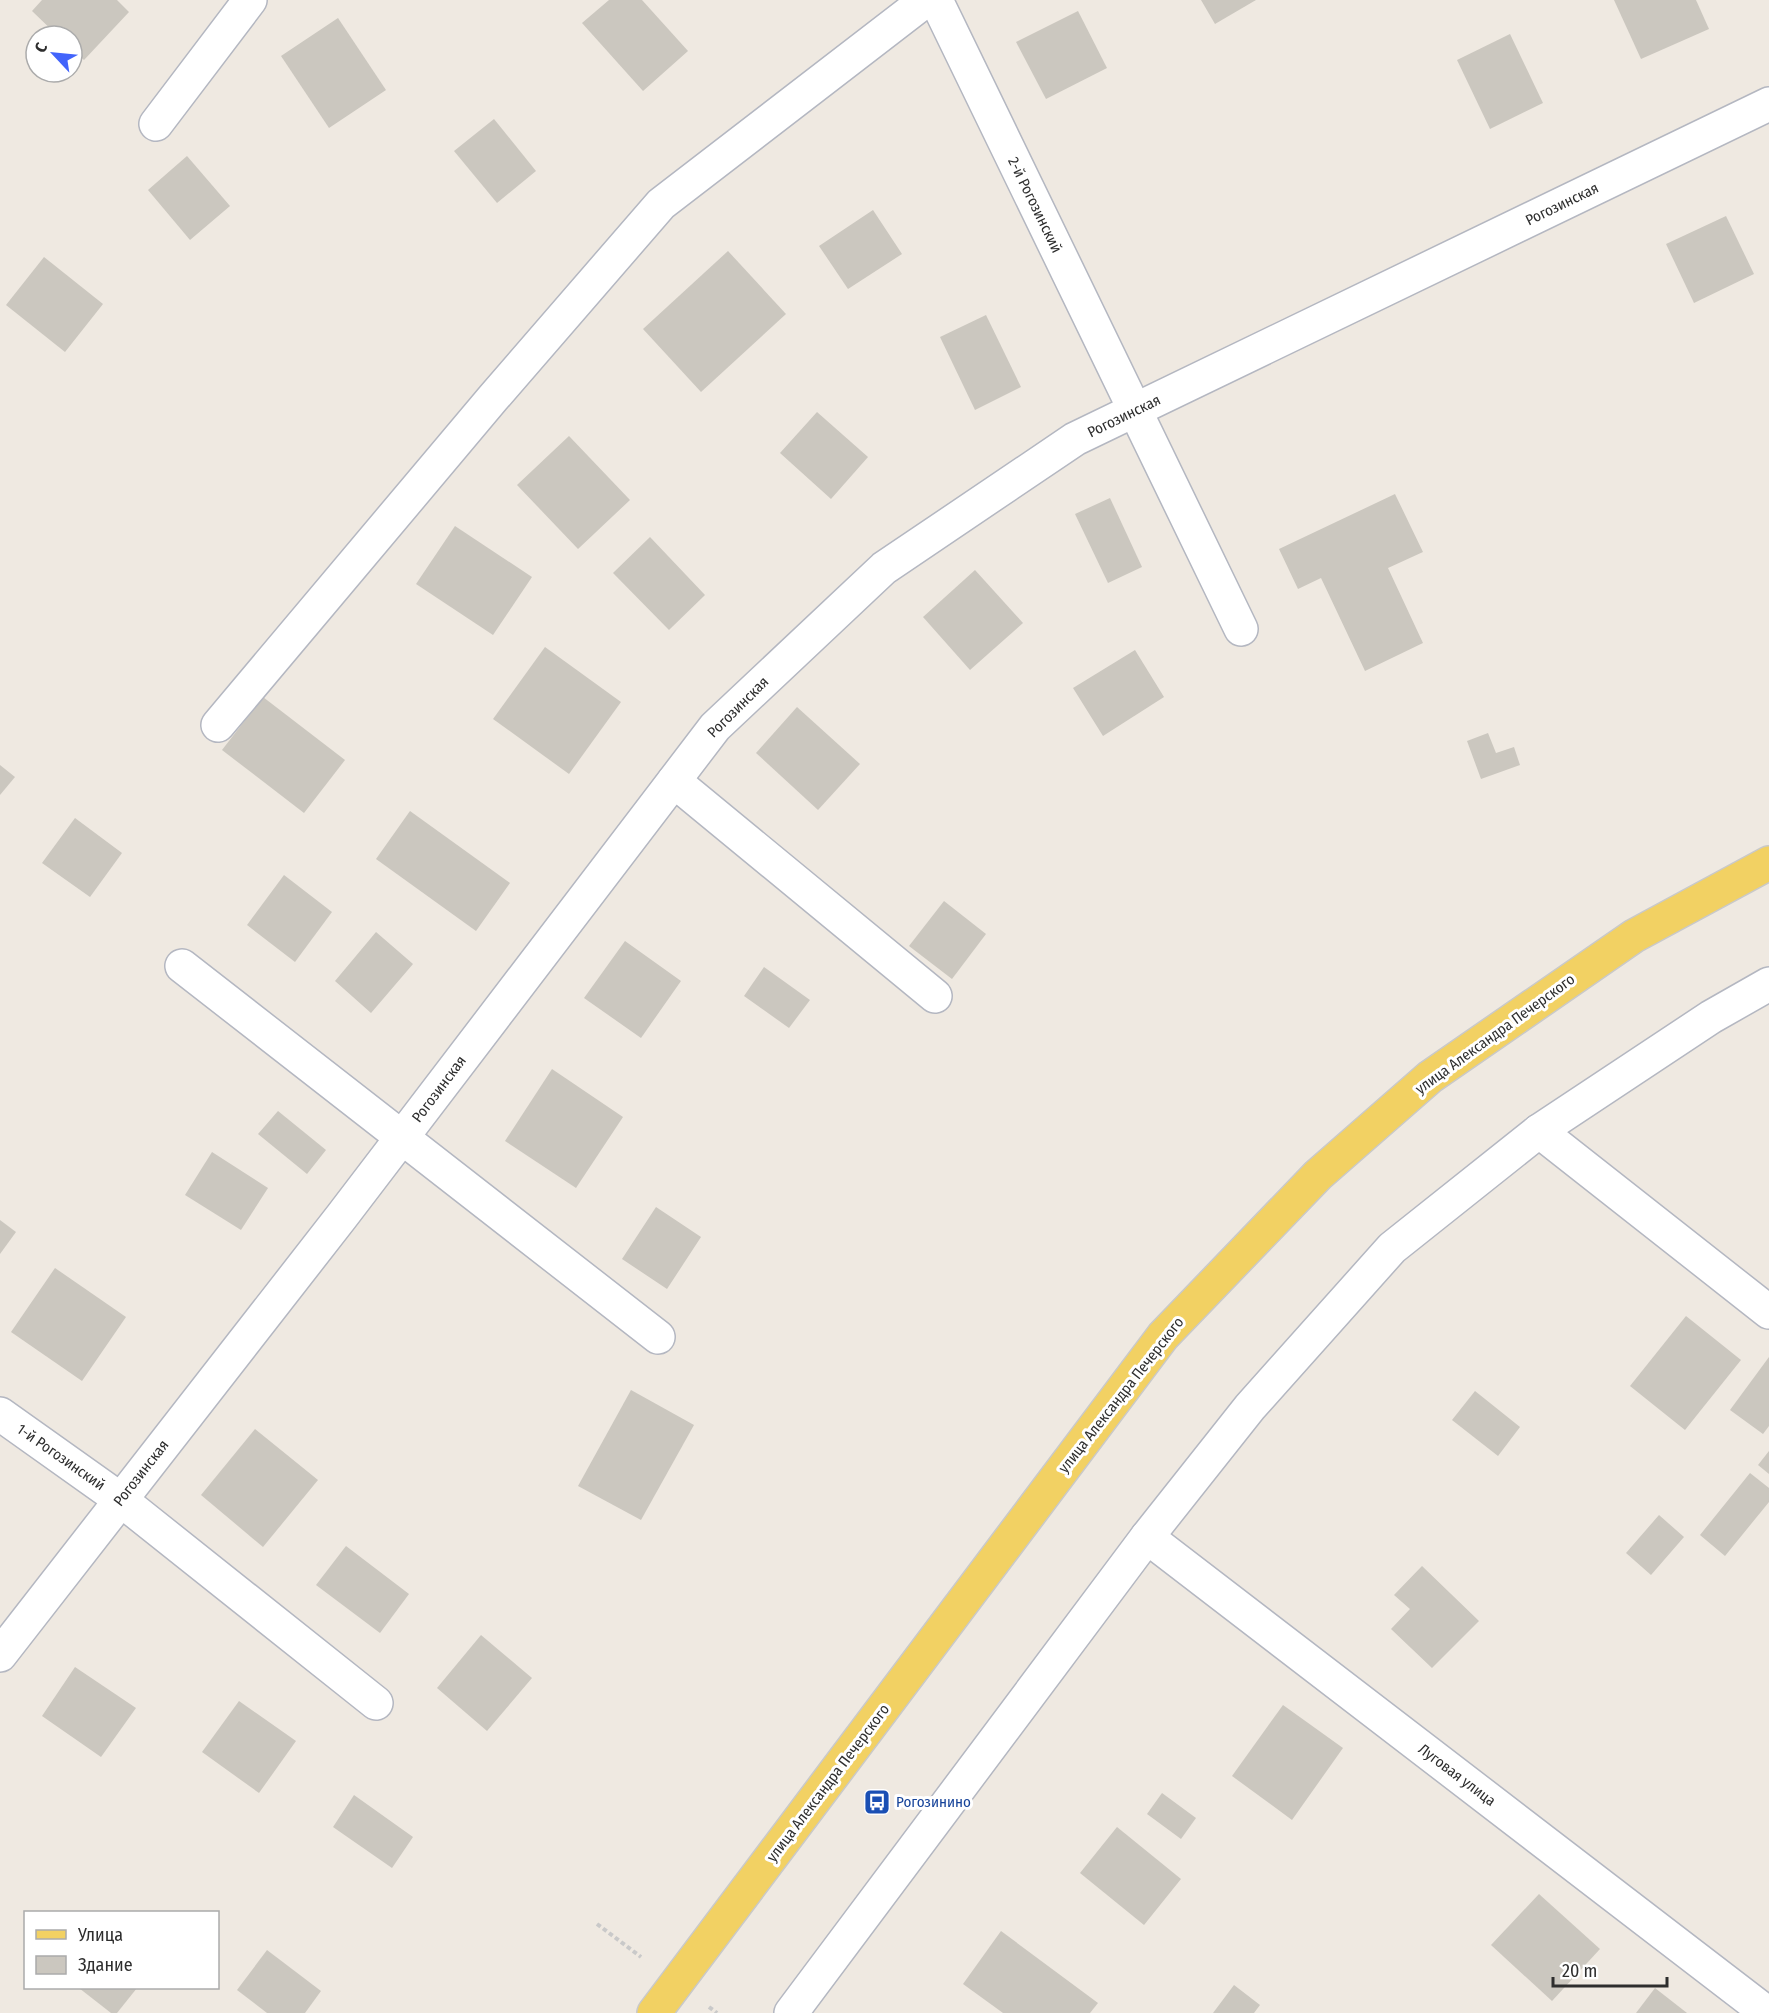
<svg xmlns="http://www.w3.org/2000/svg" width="1769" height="2013" font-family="'Fira Sans Condensed',sans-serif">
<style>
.building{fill:#cbc7bf}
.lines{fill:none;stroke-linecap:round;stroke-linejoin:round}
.minor-casing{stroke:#b4b7c1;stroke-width:36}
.major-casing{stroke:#c9c9c9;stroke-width:36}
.path{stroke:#c9c9c9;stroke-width:4;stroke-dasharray:4.5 3;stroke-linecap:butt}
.minor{stroke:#fff;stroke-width:33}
.major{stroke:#f2d163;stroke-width:33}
.labels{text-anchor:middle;stroke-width:6;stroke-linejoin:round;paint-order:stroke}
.street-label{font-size:15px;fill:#2e2e2e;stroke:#fff}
.transit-label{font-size:15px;fill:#164399;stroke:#fff;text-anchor:start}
</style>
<rect width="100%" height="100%" fill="#efe9e1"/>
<g class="building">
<path d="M42 0H117L129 12 84 60 72 49V36H58L32 11Z"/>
<path d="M609 0H642L688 51 643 91 582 23Z"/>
<path d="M1201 0H1256L1215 24Z"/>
<path d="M1614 0H1696L1709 29 1641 59Z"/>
<path d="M1078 11 1107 68 1046 99 1016 42Z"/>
<path d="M338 18 386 90 329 128 281 56Z"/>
<path d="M1510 34 1543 103 1490 129 1457 60Z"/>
<path d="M494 119 536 171 497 203 454 151Z"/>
<path d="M187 156 230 206 190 240 148 190Z"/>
<path d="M873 210 902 254 848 289 819 246Z"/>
<path d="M1726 216 1754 274 1694 303 1666 244Z"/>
<path d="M728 251 786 314 701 392 643 329Z"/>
<path d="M44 257 103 304 65 352 6 305Z"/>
<path d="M986 315 1021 387 975 410 940 337Z"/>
<path d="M817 412 868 457 831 499 780 453Z"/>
<path d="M569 436 630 500 578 549 517 485Z"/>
<path d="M1395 494 1423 552 1388 568 1423 643 1365 671 1321 578 1298 589 1279 549Z"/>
<path d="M1110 498 1142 567 1108 583 1075 514Z"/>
<path d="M455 526 532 577 493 635 416 584Z"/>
<path d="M650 537 705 595 669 630 613 573Z"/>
<path d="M975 570 1023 623 970 670 923 617Z"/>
<path d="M545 647 621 702 569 774 493 719Z"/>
<path d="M1135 650 1164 697 1103 736 1073 688Z"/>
<path d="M263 697 345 760 304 813 222 750Z"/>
<path d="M797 707 860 764 818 810 756 753Z"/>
<path d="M1488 733 1496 753 1514 747 1520 765 1481 779 1467 741Z"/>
<path d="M0 765 15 777 0 795Z"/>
<path d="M410 811 510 883 476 931 376 859Z"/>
<path d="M75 818 122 853 90 897 42 863Z"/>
<path d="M284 875 332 912 295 962 247 925Z"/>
<path d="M944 901 986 934 952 979 909 946Z"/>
<path d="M376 932 413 964 371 1013 335 981Z"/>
<path d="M625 941 681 981 641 1038 584 998Z"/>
<path d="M764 967 810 1000 789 1028 744 996Z"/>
<path d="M552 1069 623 1117 576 1188 505 1141Z"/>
<path d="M278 1111 326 1150 307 1174 258 1134Z"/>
<path d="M212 1152 268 1188 241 1230 185 1195Z"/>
<path d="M656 1207 701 1237 667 1289 622 1259Z"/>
<path d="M0 1220 16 1232 0 1254Z"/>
<path d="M55 1268 126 1317 82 1381 11 1332Z"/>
<path d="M1686 1316 1741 1360 1685 1430 1630 1386Z"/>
<path d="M1769 1357V1426L1763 1434 1730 1410Z"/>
<path d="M631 1390 694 1425 641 1520 578 1486Z"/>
<path d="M1475 1391 1520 1427 1498 1456 1452 1420Z"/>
<path d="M255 1429 318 1480 263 1547 201 1495Z"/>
<path d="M1769 1451V1474L1758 1465Z"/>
<path d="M1750 1473 1769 1488V1502L1725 1556 1700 1535Z"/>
<path d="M1659 1515 1684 1537 1651 1575 1626 1553Z"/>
<path d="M346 1546 409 1594 380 1633 316 1585Z"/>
<path d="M1422 1566 1479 1621 1432 1668 1391 1629 1410 1609 1394 1595Z"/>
<path d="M481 1635 532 1678 487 1731 437 1688Z"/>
<path d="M75 1667 136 1708 101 1757 42 1716Z"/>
<path d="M239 1701 296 1741 259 1793 202 1752Z"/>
<path d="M1283 1705 1343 1748 1292 1820 1232 1776Z"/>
<path d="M1162 1793 1196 1818 1181 1839 1147 1814Z"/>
<path d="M354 1795 413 1837 392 1868 333 1827Z"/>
<path d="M1117 1827 1181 1879 1144 1925 1080 1873Z"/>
<path d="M1539 1894 1600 1949 1552 2001 1491 1945Z"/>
<path d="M1001 1931 1098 2003 1090 2013H1003L963 1984Z"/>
<path d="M267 1950 321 1991 305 2013H267L237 1990Z"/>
<path d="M1234 1985 1260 2005 1254 2013H1213Z"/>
<path d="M79 1988H137L117 2013H111Z"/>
<path d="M1655 1988 1687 2013H1636Z"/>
</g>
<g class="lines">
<defs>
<g id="minor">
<path d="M936 0 1241 629"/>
<path d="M156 124 250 0"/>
<path d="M218 725 493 398 661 204 926 0"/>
<path d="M674 781 935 996"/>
<path d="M182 966 658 1337"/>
<path d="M1539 1131 1769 1312"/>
<path d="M0 1414 121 1500 376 1703"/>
<path d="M1147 1537 1767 2013"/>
<path d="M0 1655 342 1216 715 727 884 568 1075 439 1769 104"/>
<path d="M791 2013 1147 1537 1250 1407 1392 1248 1539 1131 1711 1017 1769 984"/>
</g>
<path id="major" d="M654 2013 1163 1336 1318 1175 1430 1077 1634 936 1769 863"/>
</defs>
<use href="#minor" class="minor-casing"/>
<use href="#major" class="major-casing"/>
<g class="path">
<path d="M597 1924 641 1957"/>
<path d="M709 2007 717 2013"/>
</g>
<use href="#minor" class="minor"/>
<use href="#major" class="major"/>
</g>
<defs>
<symbol id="bus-square" viewBox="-11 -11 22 22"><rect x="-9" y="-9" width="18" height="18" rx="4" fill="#1a4fb4" stroke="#fff"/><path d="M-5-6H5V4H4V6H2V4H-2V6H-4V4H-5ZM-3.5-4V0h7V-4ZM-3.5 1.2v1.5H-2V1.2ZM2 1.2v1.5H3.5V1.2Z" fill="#fff"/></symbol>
</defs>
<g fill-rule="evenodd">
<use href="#bus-square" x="862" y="1787" width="30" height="30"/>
</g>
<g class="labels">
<g class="street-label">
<text transform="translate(1562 204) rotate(-26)" y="5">Рогозинская</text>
<text transform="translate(1035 205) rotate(64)" y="5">2-й Рогозинский</text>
<text transform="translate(1124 416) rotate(-26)" y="5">Рогозинская</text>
<text transform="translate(738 707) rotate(-45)" y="5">Рогозинская</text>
<text transform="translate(1495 1034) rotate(-36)" y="5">улица Александра Печерского</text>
<text transform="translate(439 1089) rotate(-53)" y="5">Рогозинская</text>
<text transform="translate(1121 1395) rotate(-52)" y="5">улица Александра Печерского</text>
<text transform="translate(61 1457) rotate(35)" y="5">1-й Рогозинский</text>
<text transform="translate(141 1473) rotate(-52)" y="5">Рогозинская</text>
<text transform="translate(1457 1775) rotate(37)" y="5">Луговая улица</text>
<text transform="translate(828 1783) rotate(-53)" y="5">улица Александра Печерского</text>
</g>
<g class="transit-label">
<text x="896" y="1807">Рогозинино</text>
</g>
</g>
<rect x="24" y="1911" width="195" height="78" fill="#ffffff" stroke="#ababab" stroke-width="1.5"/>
<rect x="36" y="1930" width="30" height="9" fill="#f2d163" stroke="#ababab" stroke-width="1.5"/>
<text x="78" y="1941" font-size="18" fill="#2e2e2e">Улица</text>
<rect x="36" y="1956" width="30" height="18" fill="#cbc7bf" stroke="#ababab" stroke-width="1.5"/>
<text x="78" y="1971" font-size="18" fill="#2e2e2e">Здание</text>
<g transform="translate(54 54) rotate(296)"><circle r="28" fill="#ffffff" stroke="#ababab" stroke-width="1.5"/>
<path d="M0-4.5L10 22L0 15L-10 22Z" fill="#4264fb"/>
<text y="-9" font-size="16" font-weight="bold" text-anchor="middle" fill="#2e2e2e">С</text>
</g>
<path d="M1553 1977v9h114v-9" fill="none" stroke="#2e2e2e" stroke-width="3"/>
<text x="1562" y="1977" font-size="18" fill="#2e2e2e" stroke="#ffffff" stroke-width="4.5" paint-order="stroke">20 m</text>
</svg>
